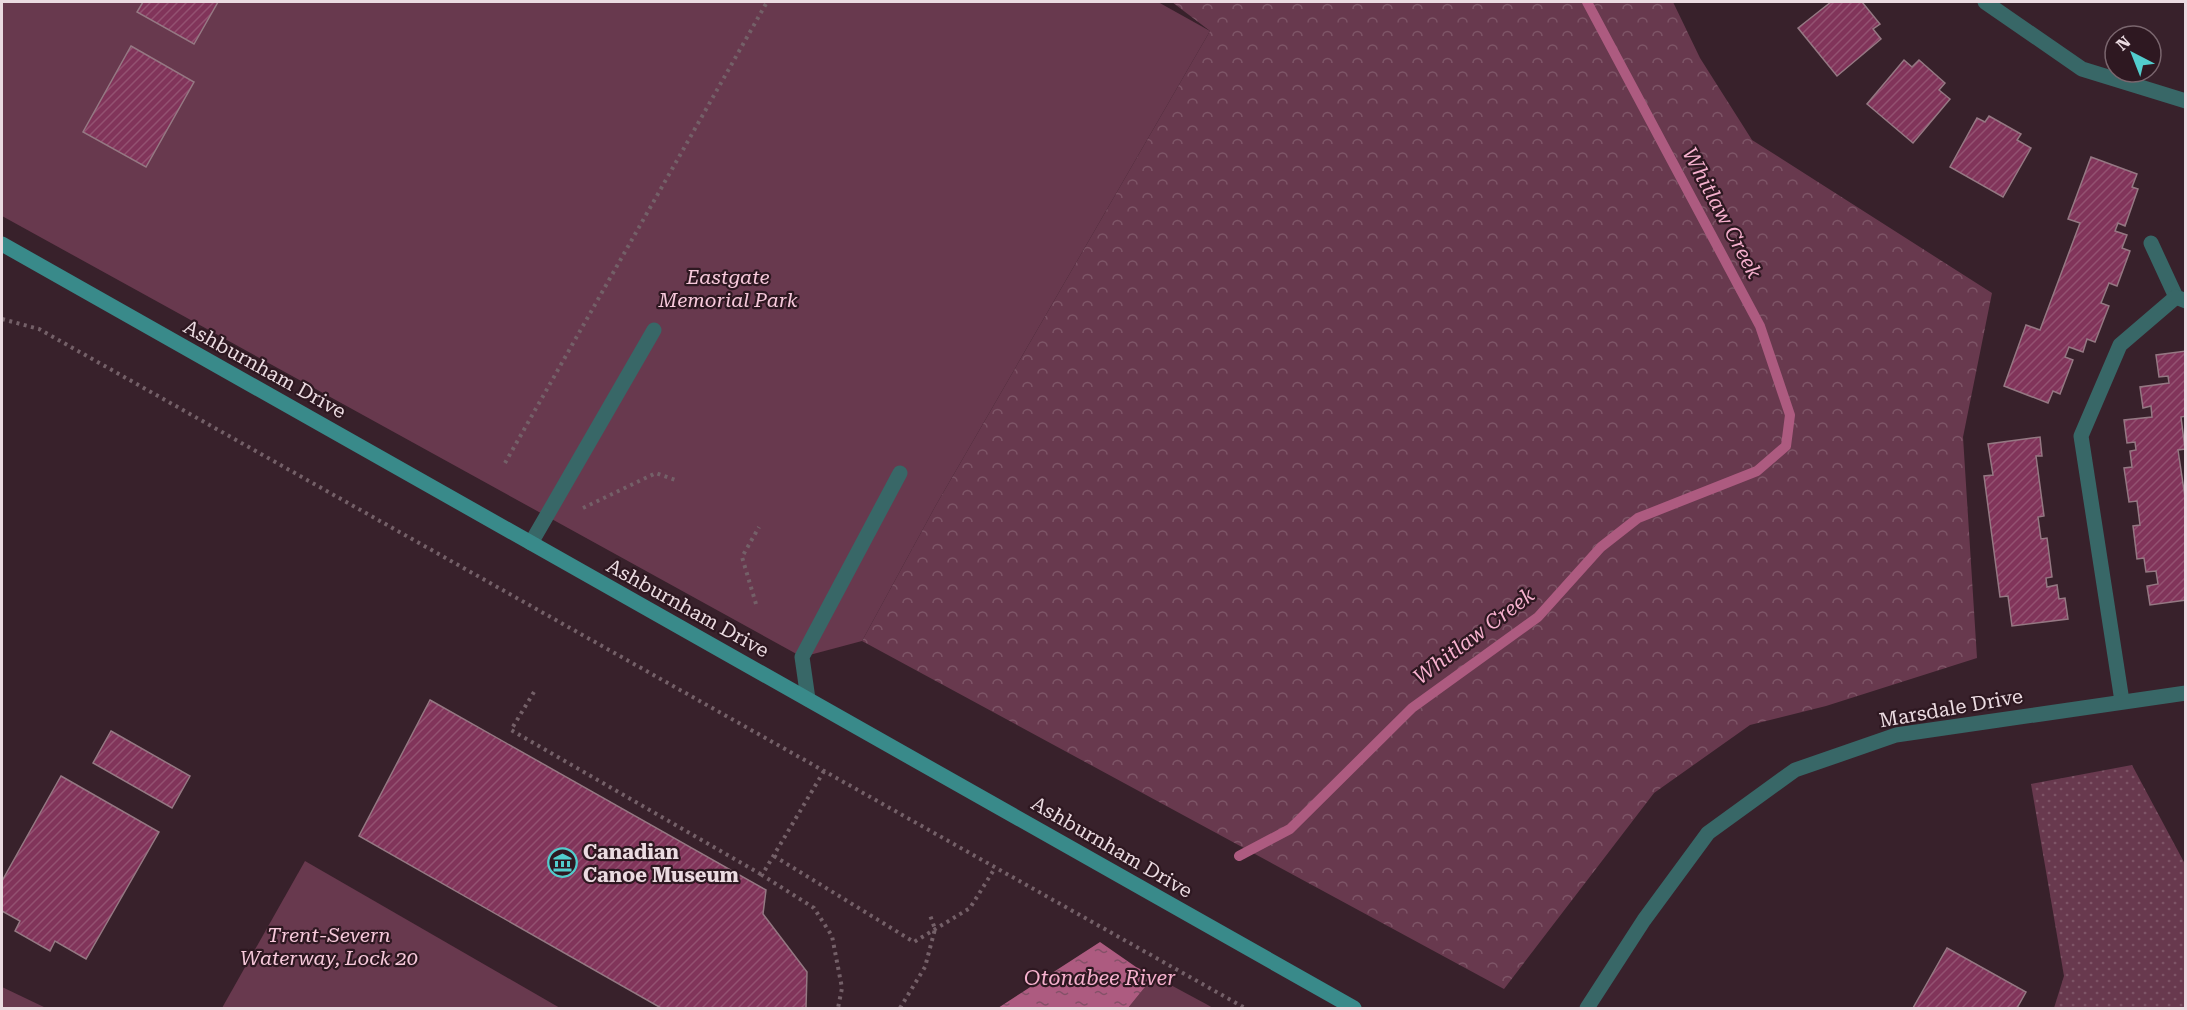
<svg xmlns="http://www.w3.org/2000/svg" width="2187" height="1010" font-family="'Roboto Serif',serif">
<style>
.grass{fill:url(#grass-dots)}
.forest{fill:url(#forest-crowns)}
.park{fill:#68394e}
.water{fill:url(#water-ripples)}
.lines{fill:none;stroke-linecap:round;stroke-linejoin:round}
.stream{stroke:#ad5b80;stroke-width:10}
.building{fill:url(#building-hatch);stroke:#957883;stroke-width:1.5}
.path{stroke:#746068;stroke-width:4;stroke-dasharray:3 4.5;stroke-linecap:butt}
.service{stroke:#386767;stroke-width:15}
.minor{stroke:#386767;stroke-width:15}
.secondary{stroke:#398a8a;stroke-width:15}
.labels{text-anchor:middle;stroke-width:4.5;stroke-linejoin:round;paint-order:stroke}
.park-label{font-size:20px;font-style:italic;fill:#f7c9db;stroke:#2e1821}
.street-label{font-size:20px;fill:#ebdbe1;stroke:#2e1821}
.poi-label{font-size:20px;font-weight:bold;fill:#ebdbe1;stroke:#2e1821;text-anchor:start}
.water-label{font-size:21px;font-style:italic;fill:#f6b1ce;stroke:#2e1821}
</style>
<defs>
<pattern id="grass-dots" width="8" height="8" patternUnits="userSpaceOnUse" patternTransform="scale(1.5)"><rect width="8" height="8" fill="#68394e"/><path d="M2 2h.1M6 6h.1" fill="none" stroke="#7e5567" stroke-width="1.8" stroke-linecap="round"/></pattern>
<pattern id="forest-crowns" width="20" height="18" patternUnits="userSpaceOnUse" patternTransform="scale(1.5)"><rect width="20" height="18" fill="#68394e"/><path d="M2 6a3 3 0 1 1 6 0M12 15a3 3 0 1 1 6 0" fill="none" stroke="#7e5567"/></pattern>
<pattern id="water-ripples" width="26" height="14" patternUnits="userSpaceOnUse" patternTransform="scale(1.5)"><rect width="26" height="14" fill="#ad5b80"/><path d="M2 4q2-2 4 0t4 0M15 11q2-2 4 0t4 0" fill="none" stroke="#845168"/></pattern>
<pattern id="building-hatch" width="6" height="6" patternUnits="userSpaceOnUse" patternTransform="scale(1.5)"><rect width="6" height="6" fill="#81345a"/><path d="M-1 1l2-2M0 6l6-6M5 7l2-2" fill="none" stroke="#935171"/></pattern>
</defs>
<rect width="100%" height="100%" fill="#38212b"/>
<path class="grass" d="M2132 765 2185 864V1008H2054L2064 976 2031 784Z"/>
<path class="forest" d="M1172 2H1673L1700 58 1752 140 1992 293 1963 437 1977 658 1826 706 1750 725 1654 793 1504 989 862 641 936 505 1210 31Z"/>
<g class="park">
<path d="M2 2H1158L1210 31 936 505 862 641 802 657 2 216Z"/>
<path d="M305 861 560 1008H222Z"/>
<path d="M1154 976 1206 1004 1213 1008H1128Z"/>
<path d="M2 987 46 1008H2Z"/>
</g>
<path class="water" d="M1100 942 1136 967 1154 976 1128 1008H998Z"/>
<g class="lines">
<path class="stream" d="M1239 856 1290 829 1412 708 1538 617 1601 547 1638 518 1757 471 1786 446 1790 415 1760 326 1587 2"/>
</g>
<g class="building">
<path d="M143 2H218L194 44 137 12Z"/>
<path d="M1831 2H1862L1880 24 1873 29 1881 39 1837 76 1798 28Z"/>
<path d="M131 46 194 82 146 167 83 132Z"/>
<path d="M1904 60 1912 67 1919 60 1945 83 1939 90 1950 99 1913 143 1867 104Z"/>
<path d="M1989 116 2021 134 2017 140 2031 148 2003 197 1950 167 1977 118 1985 122Z"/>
<path d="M2091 157 2137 174 2132 187 2138 189 2125 226 2118 223 2115 231 2127 235 2122 248 2130 251 2117 286 2109 283 2101 303 2109 306 2095 342 2087 339 2083 352 2069 347 2065 357 2073 360 2060 394 2053 391 2048 403 2004 386 2026 325 2040 330 2080 223 2068 219Z"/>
<path d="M2186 351V416L2181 417 2185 449 2178 450 2186 504V600L2150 605 2147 586 2158 584 2156 571 2146 572 2144 558 2137 559 2133 526 2140 525 2137 501 2129 502 2124 468 2132 467 2130 451 2136 450 2135 442 2127 443 2124 420 2152 417 2151 406 2143 408 2140 387 2169 383 2168 376 2159 377 2156 355Z"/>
<path d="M2040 437 2042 456H2036L2044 516 2038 517 2041 539 2047 538 2052 577 2046 578 2047 587 2057 585 2059 599 2065 598 2068 619 2012 626 2008 596 2000 597 1984 476 1993 475 1988 444Z"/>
<path d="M430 700 766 890 763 914 807 972 806 1008H661L359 836Z"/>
<path d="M111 731 190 776 172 808 93 763Z"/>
<path d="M61 776 159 832 86 959 55 941 50 951 15 931 20 921 2 911V881Z"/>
<path d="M1947 948 2026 992 2017 1008H1913Z"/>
</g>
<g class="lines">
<g class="path">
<path d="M2 319 39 329 1245 1008"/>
<path d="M505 463 767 2"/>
<path d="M583 508 656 473 678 481"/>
<path d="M756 604 742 557 759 527"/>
<path d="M534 692 511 730 762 875"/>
<path d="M824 771 762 875 814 908 832 936 842 988 838 1008"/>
<path d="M774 856 914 942 970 908 995 868"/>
<path d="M900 1008 925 967 935 929 930 915"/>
</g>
<g class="service">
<path d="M2151 243 2176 297 2186 301"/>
<path d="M531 543 654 330"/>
<path d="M808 699 802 657 900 473"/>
<path d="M2122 701 2081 436 2120 345 2176 297"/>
</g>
<g class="minor">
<path d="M1985 2 2082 69 2186 101"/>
<path d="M1587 1008 1644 920 1708 833 1795 770 1896 735 2186 693"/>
</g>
<path class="secondary" d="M2 244 1354 1008"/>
</g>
<defs>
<symbol id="museum-ring" viewBox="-11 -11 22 22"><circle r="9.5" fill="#2e1821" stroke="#52cdcd" stroke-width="1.5"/><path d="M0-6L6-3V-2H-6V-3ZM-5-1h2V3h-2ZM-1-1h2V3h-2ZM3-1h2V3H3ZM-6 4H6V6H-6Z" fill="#52cdcd"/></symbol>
</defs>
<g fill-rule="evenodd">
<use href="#museum-ring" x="546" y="846" width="33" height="33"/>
</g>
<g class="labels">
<g class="park-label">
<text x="728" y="284">Eastgate<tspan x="728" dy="23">Memorial Park</tspan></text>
<text x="329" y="942">Trent-Severn<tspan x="329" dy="23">Waterway, Lock 20</tspan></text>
</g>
<g class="street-label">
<text transform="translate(265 369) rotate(29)" y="7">Ashburnham Drive</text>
<text transform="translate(688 608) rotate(29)" y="7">Ashburnham Drive</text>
<text transform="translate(1951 708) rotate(-10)" y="7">Marsdale Drive</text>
<text transform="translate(1112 847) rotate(30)" y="7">Ashburnham Drive</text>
</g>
<g class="poi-label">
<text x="583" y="859">Canadian<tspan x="583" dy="23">Canoe Museum</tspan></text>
</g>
<g class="water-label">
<text transform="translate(1722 213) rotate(62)" y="7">Whitlaw Creek</text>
<text transform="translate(1474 636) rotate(-37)" y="7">Whitlaw Creek</text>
<text x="1100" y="985">Otonabee River</text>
</g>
</g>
<rect width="2187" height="1010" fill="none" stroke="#ebdbe1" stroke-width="6"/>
<g transform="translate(2133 54) rotate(318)"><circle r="28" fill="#2e1821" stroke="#7a666e" stroke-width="1.5"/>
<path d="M0-4.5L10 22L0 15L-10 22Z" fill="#52cdcd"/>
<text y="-9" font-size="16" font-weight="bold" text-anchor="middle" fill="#ebdbe1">N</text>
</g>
</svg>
